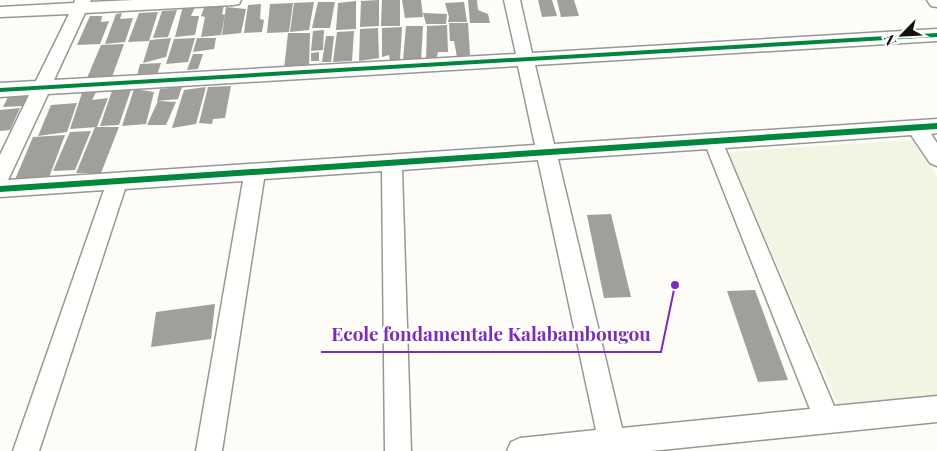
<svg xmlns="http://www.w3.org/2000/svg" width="937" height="451" font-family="'Playfair Display',serif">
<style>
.pitch{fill:#f0f6e1}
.building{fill:#a19f9c}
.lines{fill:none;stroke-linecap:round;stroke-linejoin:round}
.minor-casing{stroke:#979795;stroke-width:3}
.minor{fill:#fffffe;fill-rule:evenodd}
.cycleway-casing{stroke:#fff;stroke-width:3}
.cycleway{fill:#00873e;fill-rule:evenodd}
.leader{fill:none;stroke:#7b2cbf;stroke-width:2}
.callout-dot{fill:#7b2cbf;stroke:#fff;stroke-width:2}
.callout-label{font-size:19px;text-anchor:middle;font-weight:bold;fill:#7b2cbf;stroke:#fff;stroke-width:5;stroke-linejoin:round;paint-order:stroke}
</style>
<rect width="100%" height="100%" fill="#fdfcf7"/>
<path class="pitch" d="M912 140 937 177V395L838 404 728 152Z"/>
<g class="building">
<path d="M379 0V26L360 27 361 1Z"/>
<path d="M382 0H400V26H381Z"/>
<path d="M402 0H421L423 17 405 18Z"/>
<path d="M468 0H477L478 10 488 14 490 23H470Z"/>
<path d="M538 0H552L557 16 542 17Z"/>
<path d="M557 0H574L579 16 561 17Z"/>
<path d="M356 1V29L336 30 338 3Z"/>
<path d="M314 2 309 30 290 32 294 3Z"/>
<path d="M318 2H335L330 28H312Z"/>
<path d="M464 2 467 22H448L449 17 445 3Z"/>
<path d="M293 3 289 32 267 33 270 4Z"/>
<path d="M261 4 260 19 264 20 262 32 244 33 248 5Z"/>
<path d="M205 5H224L222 14 225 15 221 35 201 37 205 17 201 16Z"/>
<path d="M183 6 195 7 191 16H199L195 35 175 37Z"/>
<path d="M226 7 246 9 241 33 222 35Z"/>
<path d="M177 10 168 37 153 38 162 11Z"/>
<path d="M158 12 149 41 128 42 139 13Z"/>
<path d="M122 13 120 19 133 18 125 42 105 44 116 14Z"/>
<path d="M423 13 447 14 446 24H426Z"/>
<path d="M90 16H102L101 22 109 21 100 44 77 45Z"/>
<path d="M449 23H468L470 55 457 57 454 41H450Z"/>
<path d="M447 25 448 52H438L436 60H426L427 26Z"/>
<path d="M406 26H423L421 60H403Z"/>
<path d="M402 27 400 60 390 61 389 55 382 57V28Z"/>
<path d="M378 28 379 58 359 61 360 29Z"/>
<path d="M324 30 323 50 311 51 313 31Z"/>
<path d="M354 31 352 61 333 62 337 32Z"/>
<path d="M288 33H310L309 67 284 69Z"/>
<path d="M326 36H334L331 62H322Z"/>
<path d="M171 38 166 57 143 63 150 40Z"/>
<path d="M195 38 188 62 166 64 174 39Z"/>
<path d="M197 38H216L214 49 193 52Z"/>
<path d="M124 44 112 77 87 78 101 45Z"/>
<path d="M319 52V61H311V53Z"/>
<path d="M193 54H203L198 69 187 70Z"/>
<path d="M161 63 156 78 136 79 140 64Z"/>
<path d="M231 86 225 118 213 119 212 124 199 123 208 87Z"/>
<path d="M132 87 119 125 100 126 113 88Z"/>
<path d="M182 87 178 99 157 101 160 89Z"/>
<path d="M206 87 196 124 172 128 184 90Z"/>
<path d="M134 89 154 92 146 124 122 126Z"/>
<path d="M96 92 92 100 108 98 97 127 70 129 82 93Z"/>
<path d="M28 93 23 106 3 107 9 95Z"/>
<path d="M158 101 176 102 166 125H147Z"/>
<path d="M77 103 67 132 38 136 51 105Z"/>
<path d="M20 108 10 130 0 131V110Z"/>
<path d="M95 127H119L101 173H76Z"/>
<path d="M91 131 75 170 53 171 70 132Z"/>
<path d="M65 135 48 180 14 182 33 137Z"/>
<path d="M611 214 631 297 604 298 587 215Z"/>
<path d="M755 290 788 380 758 382 727 291Z"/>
<path d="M215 304 211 339 151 347 156 312Z"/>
</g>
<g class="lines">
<defs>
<g id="minor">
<path d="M75 0H91L90 2 134 0H241L239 4 233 5 85 13 54 80 516 54 504 0H520L532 53 937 29V41L535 65 554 144 937 119V133L931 134 937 143V166L930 163 911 135 725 148 834 406 937 396V422L651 451H507L511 442 520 438 596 430 538 160 402 170 411 451H385L382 171 264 179 222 451H196L243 181 125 189 39 451H13L104 190 0 197V155L29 95 0 97V83L36 81 69 14 0 17V7L74 3ZM518 66 535 145 8 180 48 94ZM707 149 810 409 622 428 558 159Z"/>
<path d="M927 0H937V7L931 6Z"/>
</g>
</defs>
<use href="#minor" class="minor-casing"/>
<use href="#minor" class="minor"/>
<defs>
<g id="cycleway">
<path d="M937 33V37L0 92V88Z"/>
<path d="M937 123V129L0 192V186Z"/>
</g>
</defs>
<use href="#cycleway" class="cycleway-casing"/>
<use href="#cycleway" class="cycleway"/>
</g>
<path class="leader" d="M675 285L661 352H321"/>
<circle class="callout-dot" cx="675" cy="285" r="5"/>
<g class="callout-label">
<text x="491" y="341">Ecole fondamentale Kalabambougou</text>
</g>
<g transform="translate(902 35) rotate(246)" stroke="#ffffff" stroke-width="4" paint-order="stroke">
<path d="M0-4L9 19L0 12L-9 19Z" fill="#111111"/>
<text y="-8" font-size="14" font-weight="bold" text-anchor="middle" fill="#111111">N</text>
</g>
</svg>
